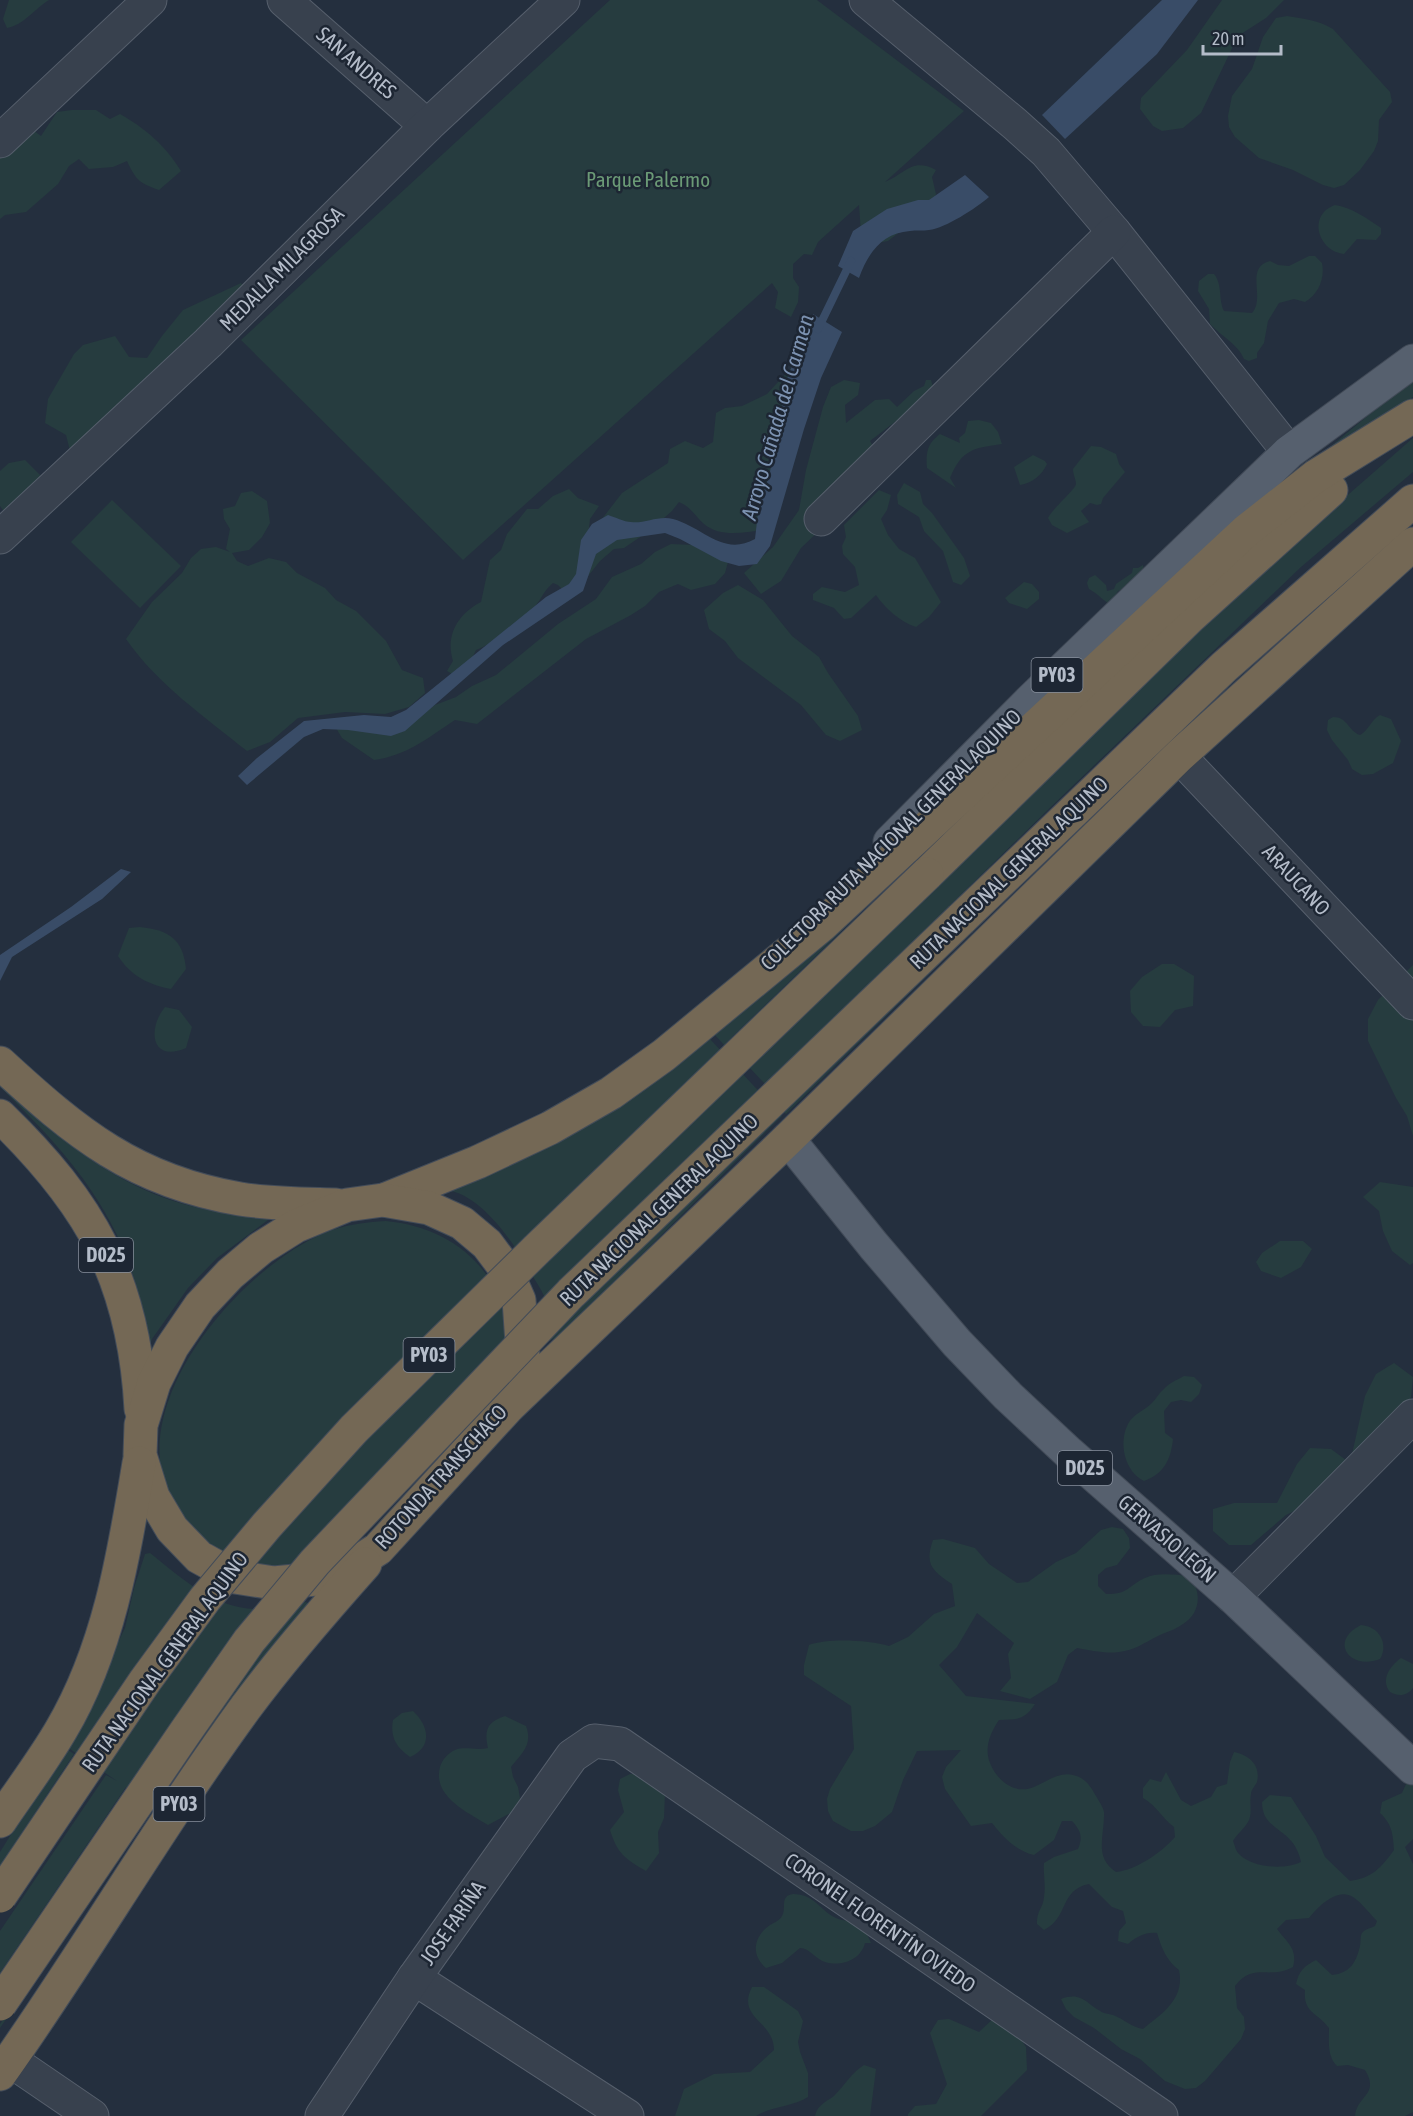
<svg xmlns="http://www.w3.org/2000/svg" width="1413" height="2116" font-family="'Asap Condensed',sans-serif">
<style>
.green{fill:#263c3f}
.water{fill:#394c67}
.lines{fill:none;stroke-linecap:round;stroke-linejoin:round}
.stream{stroke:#394c67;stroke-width:8}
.minor-casing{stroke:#565f6c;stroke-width:35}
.major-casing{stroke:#414a57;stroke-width:35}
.highway-casing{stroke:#434c59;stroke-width:35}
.minor{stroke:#38414e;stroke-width:33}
.major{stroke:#56606e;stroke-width:33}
.highway{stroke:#746855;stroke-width:33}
.highway-bridge-casing{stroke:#434c59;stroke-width:35;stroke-linecap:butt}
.highway-bridge{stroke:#746855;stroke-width:33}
.labels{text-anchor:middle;stroke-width:5;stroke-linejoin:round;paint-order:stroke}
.shield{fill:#1d2633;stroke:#878f9c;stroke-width:1.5}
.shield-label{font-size:20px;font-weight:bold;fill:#b4bcc9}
.street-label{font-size:21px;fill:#b4bcc9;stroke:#1d2633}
.park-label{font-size:21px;fill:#6b9a76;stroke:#1d2633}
.water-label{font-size:22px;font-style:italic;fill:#7c92b1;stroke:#1d2633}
</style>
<rect width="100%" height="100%" fill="#242f3e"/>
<g class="green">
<path d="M9 0H49C34 9 24 25 7 28L3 19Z"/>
<path d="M610 0H817L964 111 885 182C905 174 912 157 936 170L932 177 936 194 932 207 888 241 866 245 861 233 859 205 818 242 812 255 804 254 793 264V278L799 287 798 302 791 317 775 308 778 292 772 283 463 560 241 340Z"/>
<path d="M1222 0H1284L1266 18 1238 36 1201 113 1183 128 1162 131 1153 126 1140 109 1141 98 1187 50Z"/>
<path d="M1287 16C1304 19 1318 20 1333 29L1390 92 1392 102 1379 120 1378 141 1374 151 1360 170 1344 185 1334 188 1323 185 1293 170 1259 158 1235 137 1229 127 1228 116 1232 96 1252 69 1263 37 1276 18Z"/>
<path d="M72 110H96L110 119 120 114C146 129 165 145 181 171L159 190C139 183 136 180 127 161L113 167 89 169 79 159 69 166 58 184 26 212 5 215 0 219V135L26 125 41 136 57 112Z"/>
<path d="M1335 205C1351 207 1368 219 1381 228V234L1376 240 1357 239 1344 254C1318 251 1307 215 1335 205Z"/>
<path d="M1309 256H1315L1322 263C1325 278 1319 294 1305 302L1294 299 1279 303 1268 321 1264 343 1257 353V358L1249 361 1244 359C1239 345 1220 335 1210 324L1209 309 1198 291 1199 281 1208 274H1214C1223 285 1218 299 1224 311L1252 313C1266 297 1244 268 1270 261L1278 265 1289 266Z"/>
<path d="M241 283 252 297 70 451 66 435 45 423 48 399 74 354 83 345 115 336 129 357 147 358 162 336 183 310Z"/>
<path d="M803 355 763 530C744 532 721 538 704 524 695 516 691 507 679 502L672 511 649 531 624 548 614 549 600 561 585 580 564 591 558 585 553 583C546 589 544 593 539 601 528 617 494 644 476 650L471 660 454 675 447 671 453 661C445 635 458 614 481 602L490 560 501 550 507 534 527 509H538L553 496 569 489 578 498 599 506 590 519 588 537 622 493 668 463 670 449 685 441 703 448 713 442 716 413 725 408 742 406 767 394Z"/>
<path d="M1413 378V397L1220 546 1276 492Z"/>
<path d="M844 380 860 383 858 395 845 405 846 423 875 400 889 399 897 407 914 391 924 386 926 380H931L935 395 904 415 870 441 876 451 822 528 801 548 781 581 761 594 744 573 773 547 799 510 806 470 823 407 831 387Z"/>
<path d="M979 420 991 423 998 432 1002 444C974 448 962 449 950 478L956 488 927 468C926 452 927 444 940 434L960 443 959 438 965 433 968 421Z"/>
<path d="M1413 438V472L1301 567 1056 802 766 1085 748 1066 1040 778 1286 549Z"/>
<path d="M1091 446 1101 447 1116 454 1119 464 1125 472 1103 498 1101 504 1097 505 1090 503 1081 511 1089 522 1067 533 1052 525 1048 518C1053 508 1075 490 1076 484 1076 479 1073 475 1073 469Z"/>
<path d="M1033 455 1045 461 1047 464C1042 475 1032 483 1020 485L1014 467Z"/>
<path d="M25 460 42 477 11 521 0 506V471L9 463Z"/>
<path d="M904 483 920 492 923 504 932 513 964 558 970 576 961 585 953 582 943 551 924 531 919 517 898 504 897 495Z"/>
<path d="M879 490 891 495 887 510 881 519 888 535 899 549 915 558 941 602 929 617 916 627C900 622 885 608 876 595L851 618 844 619 834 608 813 600V594L822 587 845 592 859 585 855 567 843 554 842 546 846 537 844 525Z"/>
<path d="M252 491 267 501 270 523 262 537 249 550 232 553 237 561 248 566 269 558 286 562 297 573 325 588 336 600 356 611 386 641 402 670 423 678 425 693 409 707 385 714 345 712 298 718 270 742 247 751C205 717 157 684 126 639L152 602 182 573 191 558 201 549 216 547 230 552 226 549 230 529 224 519 223 509 235 506 241 493Z"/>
<path d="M112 500 181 566 140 608 71 542Z"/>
<path d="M671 544 693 545 728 562 725 573 715 584 691 590 678 584 659 592 645 606 631 615 586 639 477 724 455 720C426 739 408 755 374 760L342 738 336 728 420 715 435 705 456 697 472 686 496 675 558 624 596 599 612 577 641 564 655 552Z"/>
<path d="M1143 565 1145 576 1127 588 1118 591 1115 596 1113 607C1104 601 1098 594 1089 589L1087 583 1089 578 1095 575 1106 585 1107 591 1114 589 1116 584 1132 573 1133 568H1138Z"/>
<path d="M1024 582 1032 584 1039 592V599L1027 609 1009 603 1005 598Z"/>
<path d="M738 585 763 600 792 636 819 657 828 673 858 716 862 730 840 741 826 735 801 705 738 658 725 641 709 629 704 610 723 593Z"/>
<path d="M1123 654 1125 656 724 1045 715 1035Z"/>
<path d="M1380 715 1391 719 1401 741 1393 763 1373 774 1362 775 1352 769 1348 760 1332 740 1327 730 1328 720 1333 717C1348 717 1348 731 1360 735 1369 730 1371 720 1380 715Z"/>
<path d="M1150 758 786 1114 782 1110Z"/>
<path d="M140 927C169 930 183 939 186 969L171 989C149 985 131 976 118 956L129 928Z"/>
<path d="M1162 964H1174L1194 976 1193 1006 1175 1010 1160 1027 1143 1026 1131 1012 1130 991 1142 977Z"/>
<path d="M1413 965V1136L1407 1116 1396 1098 1368 1041V1019L1378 1000Z"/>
<path d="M165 1007 179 1010 192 1027 186 1048C151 1063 147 1029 165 1007Z"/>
<path d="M710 1039 782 1116 558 1337 549 1341C545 1327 549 1310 544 1296 541 1289 536 1282 532 1275 516 1246 482 1194 446 1190Z"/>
<path d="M0 1083C61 1139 115 1189 199 1208 222 1214 248 1214 272 1217L217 1258 188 1288 152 1339 150 1345C143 1317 138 1287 128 1260 99 1187 55 1141 0 1087Z"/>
<path d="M1380 1182 1413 1187V1263L1410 1265 1392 1251 1383 1231 1379 1211 1363 1197Z"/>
<path d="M386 1221C449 1227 500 1266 508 1332 509 1344 506 1357 505 1369L285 1571C269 1567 236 1563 223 1556 217 1553 187 1526 182 1520 179 1515 177 1509 175 1504 171 1496 165 1488 163 1479 139 1386 244 1268 324 1233 343 1225 365 1222 386 1221Z"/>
<path d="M1280 1241H1303L1312 1249 1301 1267 1281 1278 1261 1271 1256 1262 1262 1253Z"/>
<path d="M1394 1363 1413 1377 1411 1397 1388 1434 1305 1506 1286 1515 1251 1545H1229L1213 1531V1509L1234 1503H1277L1297 1464 1310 1448 1331 1449 1350 1463 1365 1396 1376 1374Z"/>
<path d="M1184 1376 1194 1377 1202 1385 1199 1394 1191 1402 1181 1400 1171 1402 1164 1411 1165 1433 1173 1439C1171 1459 1164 1474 1144 1481 1125 1472 1118 1443 1128 1424 1133 1414 1144 1411 1152 1403 1156 1399 1159 1393 1164 1389 1169 1383 1177 1380 1184 1376Z"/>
<path d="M1112 1527 1123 1529 1129 1538 1130 1548 1117 1565 1106 1568 1098 1575V1586L1106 1594C1130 1594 1127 1586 1145 1578 1157 1572 1176 1575 1189 1576 1202 1591 1201 1613 1183 1624 1175 1630 1166 1632 1158 1636 1144 1643 1135 1650 1119 1652 1105 1654 1090 1650 1077 1648L1068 1655 1057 1682 1030 1699 1000 1691 1011 1678 1008 1654 1014 1643 977 1613 957 1647 939 1665 966 1696 1035 1704C1024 1721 1017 1719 999 1720 990 1733 984 1748 990 1763 997 1781 1015 1795 1034 1787 1050 1780 1063 1768 1081 1778 1088 1782 1092 1789 1096 1796 1099 1801 1103 1807 1104 1812 1105 1835 1093 1857 1116 1872 1136 1870 1161 1853 1175 1837L1174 1827C1162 1818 1156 1805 1143 1798V1788L1150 1779 1161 1782 1166 1772 1181 1800 1191 1806 1211 1797 1217 1787 1227 1784 1230 1762 1234 1752C1249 1755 1261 1765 1257 1782 1255 1786 1251 1790 1251 1794 1249 1804 1253 1813 1248 1822 1244 1829 1237 1834 1233 1841 1235 1845 1235 1850 1239 1854 1252 1868 1285 1870 1301 1862 1294 1826 1262 1833 1262 1802L1270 1795 1291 1797 1316 1836 1325 1857 1350 1881C1372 1878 1381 1868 1394 1850 1393 1834 1392 1824 1380 1813L1382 1802 1402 1793 1407 1782 1413 1746V1839L1405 1847 1413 1864V2112L1405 2116H1355C1357 2095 1380 2095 1365 2070L1348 2065 1337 2066C1327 2056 1329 2042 1329 2028 1317 2012 1303 2013 1305 1990L1296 1984C1299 1971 1304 1966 1316 1960L1332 1975C1350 1973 1356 1963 1360 1946 1361 1942 1360 1936 1362 1933 1365 1929 1371 1928 1375 1926L1377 1921C1370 1914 1362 1903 1353 1897 1337 1887 1318 1907 1309 1918L1286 1920 1277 1929C1287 1943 1298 1948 1293 1967 1270 1980 1253 1962 1235 1986L1237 2008 1244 2017 1245 2029 1241 2039 1205 2081 1196 2088 1185 2089 1165 2081 1140 2059 1121 2049 1094 2028 1074 2017 1066 2009 1061 1999C1083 1991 1086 2005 1104 2013 1107 2014 1110 2014 1113 2015 1124 2019 1131 2027 1143 2029 1163 2013 1185 1999 1179 1970 1166 1960 1162 1949 1157 1933 1145 1932 1138 1936 1128 1944L1118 1941 1119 1931 1126 1923 1123 1911 1112 1907 1089 1884C1059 1890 1069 1918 1044 1930L1037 1924C1037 1909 1043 1909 1044 1897 1046 1885 1043 1874 1044 1863L1054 1857 1078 1849C1083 1837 1081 1831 1072 1821H1062L1054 1840 1034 1855C1016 1851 1003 1837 992 1823L971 1826 945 1789 942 1777 946 1767 961 1750 917 1751 903 1780 892 1812 875 1826 863 1831H851L833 1821 828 1811 827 1799 830 1789 854 1749 851 1706 804 1675V1665L809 1645C828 1638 869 1640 889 1646L908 1637 934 1614 955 1606 952 1584C933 1571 924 1565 933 1540L943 1539 975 1548 989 1564 1017 1583 1028 1582 1056 1562 1076 1553 1101 1530Z"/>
<path d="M150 1553C180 1577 214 1608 255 1609 271 1610 290 1605 306 1602L308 1604 212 1725 156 1803 0 2028V2024L153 1803 126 1787 0 1973V1931L106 1775 117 1781 67 1747 125 1628 134 1588 145 1554Z"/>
<path d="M1361 1625C1379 1626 1389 1644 1380 1659 1350 1671 1328 1641 1361 1625Z"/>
<path d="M1401 1658 1413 1664V1688C1407 1696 1399 1697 1390 1692 1380 1680 1390 1666 1401 1658Z"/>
<path d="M413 1711C429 1726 433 1747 410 1757 396 1747 390 1737 393 1720L402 1713Z"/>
<path d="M505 1716 526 1726C533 1745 522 1753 511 1767L513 1777 518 1787 520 1798 518 1809 488 1825C469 1813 432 1797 440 1767 442 1760 448 1753 455 1750 465 1746 477 1751 488 1748 484 1730 487 1722 505 1716Z"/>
<path d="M65 1748 74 1754 0 1866V1852Z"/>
<path d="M630 1774H642L665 1794 664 1818 658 1832 659 1853 646 1871C625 1859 617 1853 610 1830L624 1812 618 1790 620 1779Z"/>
<path d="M793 1894C814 1894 819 1909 834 1917 840 1921 850 1921 857 1921L865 1930 871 1943H865C861 1960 841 1967 825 1962 815 1959 810 1948 800 1948L782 1963 766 1968C750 1955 754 1936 770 1925 775 1922 779 1921 782 1916 787 1908 779 1896 793 1894Z"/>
<path d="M752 1987H764L798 2011 803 2021 798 2042 800 2052 808 2073V2097C792 2107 772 2106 756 2116H675L684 2089 714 2074 750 2072 774 2050C774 2021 736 2018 752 1987Z"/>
<path d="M995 2017 1007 2019 1026 2047 1027 2070 981 2116H908V2114L915 2106 936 2104 947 2084 930 2033 938 2020 949 2019 979 2032Z"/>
<path d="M864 2065 876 2069 870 2116H815C817 2105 826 2102 834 2096 845 2085 851 2073 864 2065Z"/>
</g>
<g class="water">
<path d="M1162 0H1198L1157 54 1065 139 1042 115Z"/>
<path d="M965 175 989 197C976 208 946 228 929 230 923 231 916 230 910 231 882 233 868 253 859 278L838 266 853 231 887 209 918 200H929Z"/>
<path d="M813 314 842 332 821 378 804 429 770 546 757 564 739 566 721 561 680 539 665 533 617 540 596 554 583 591 503 645 405 731 391 736 348 730 323 729 304 737 247 785 238 776 257 758 304 721 364 715 391 717 406 710 546 597 569 584 576 574 581 540 592 524 608 515C615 517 624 522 631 522 644 524 659 515 673 519 703 527 723 557 755 539L759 504 769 476 779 431 784 386Z"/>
<path d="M121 869 131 872 102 899 12 957 0 981V955L71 907Z"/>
</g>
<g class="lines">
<path class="stream" d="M818 329 851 261"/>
<defs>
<g id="minor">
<path d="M284 0 427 126"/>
<path d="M866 0 1015 124 1046 152 1114 232 1289 452"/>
<path d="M0 141 150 0"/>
<path d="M821 519 1114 232"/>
<path d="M0 537 208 343 427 126 563 0"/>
<path d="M1179 756 1413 1003"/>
<path d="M1233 1597 1413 1416"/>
<path d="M414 1978 627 2116"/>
<path d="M10 2060 92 2116"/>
<path d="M322 2116 414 1978 572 1756 594 1741 620 1744 1161 2116"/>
</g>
<g id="major">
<path d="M890 842 1030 701 1289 452 1413 361"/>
<path d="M788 1139 874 1246 957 1343 1008 1396 1069 1453 1233 1597 1413 1768"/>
</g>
<g id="highway">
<path d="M927 874 1190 617 1331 490"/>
<path d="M961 919 1224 667 1413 501"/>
<path d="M0 1063C76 1133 134 1181 240 1199 271 1204 304 1204 336 1205"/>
<path d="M0 1116C91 1204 134 1280 141 1409"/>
<path d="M384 1200 478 1162 550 1128 611 1093 664 1055 823 924 1246 531 1316 476 1413 416"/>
<path d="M509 1406 523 1357 519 1300 505 1268 487 1244 462 1223 429 1208 383 1200 347 1205 296 1226 261 1248 230 1274 200 1306 172 1347 154 1383 141 1425 140 1455 153 1497 172 1529 199 1557 235 1577 274 1583 316 1579 347 1569 378 1549 509 1406 788 1139 1179 756 1413 544"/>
<path d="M0 1821C20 1791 43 1761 61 1730 109 1649 124 1554 139 1463"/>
<path d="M0 2074C85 1954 159 1826 246 1707 283 1657 324 1610 365 1564"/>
</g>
</defs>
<use href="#minor" class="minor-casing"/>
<use href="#major" class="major-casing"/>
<use href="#highway" class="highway-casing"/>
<use href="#minor" class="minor"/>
<use href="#major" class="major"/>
<use href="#highway" class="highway"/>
<defs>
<g id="highway-bridge">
<path d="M0 1896 145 1681 205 1599 267 1525 354 1429 536 1250 927 874"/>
<path d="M0 2004 186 1731 249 1641 315 1562 571 1293 961 919"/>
</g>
</defs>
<use href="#highway-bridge" class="highway-bridge-casing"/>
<use href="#highway-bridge" class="highway-bridge"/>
</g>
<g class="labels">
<g class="shield">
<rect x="1031.5" y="658" width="51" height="34" rx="4.5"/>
<rect x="79" y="1238" width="54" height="34" rx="4.5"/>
<rect x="403.5" y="1338" width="51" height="34" rx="4.5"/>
<rect x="1058" y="1451" width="54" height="34" rx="4.5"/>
<rect x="153.5" y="1787" width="51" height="34" rx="4.5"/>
</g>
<g class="shield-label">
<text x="1057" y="682">PY03</text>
<text x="106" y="1262">D025</text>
<text x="429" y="1362">PY03</text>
<text x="1085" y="1475">D025</text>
<text x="179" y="1811">PY03</text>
</g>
<g class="street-label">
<text transform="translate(356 63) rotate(41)" y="7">SAN ANDRES</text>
<text transform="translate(282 269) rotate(-45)" y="7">MEDALLA MILAGROSA</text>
<text transform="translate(891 840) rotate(-45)" y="7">COLECTORA RUTA NACIONAL GENERAL AQUINO</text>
<text transform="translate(1009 873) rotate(-44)" y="7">RUTA NACIONAL GENERAL AQUINO</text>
<text transform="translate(1296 880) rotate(47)" y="7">ARAUCANO</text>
<text transform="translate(659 1210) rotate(-44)" y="7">RUTA NACIONAL GENERAL AQUINO</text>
<text transform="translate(441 1477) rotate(-48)" y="7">ROTONDA TRANSCHACO</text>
<text transform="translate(1167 1539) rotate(41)" y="7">GERVASIO LEÓN</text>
<text transform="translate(165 1662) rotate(-54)" y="7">RUTA NACIONAL GENERAL AQUINO</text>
<text transform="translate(453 1923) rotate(-55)" y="7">JOSE FARIÑA</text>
<text transform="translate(880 1923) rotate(35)" y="7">CORONEL FLORENTÍN OVIEDO</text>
</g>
<g class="park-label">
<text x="648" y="187">Parque Palermo</text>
</g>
<g class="water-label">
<text transform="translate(777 417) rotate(-74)" y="8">Arroyo Cañada del Carmen</text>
</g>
</g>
<path d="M1203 45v9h78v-9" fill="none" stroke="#b4bcc9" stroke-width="3"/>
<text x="1212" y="45" font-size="18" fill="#b4bcc9" stroke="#1d2633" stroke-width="4.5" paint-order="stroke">20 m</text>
</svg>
